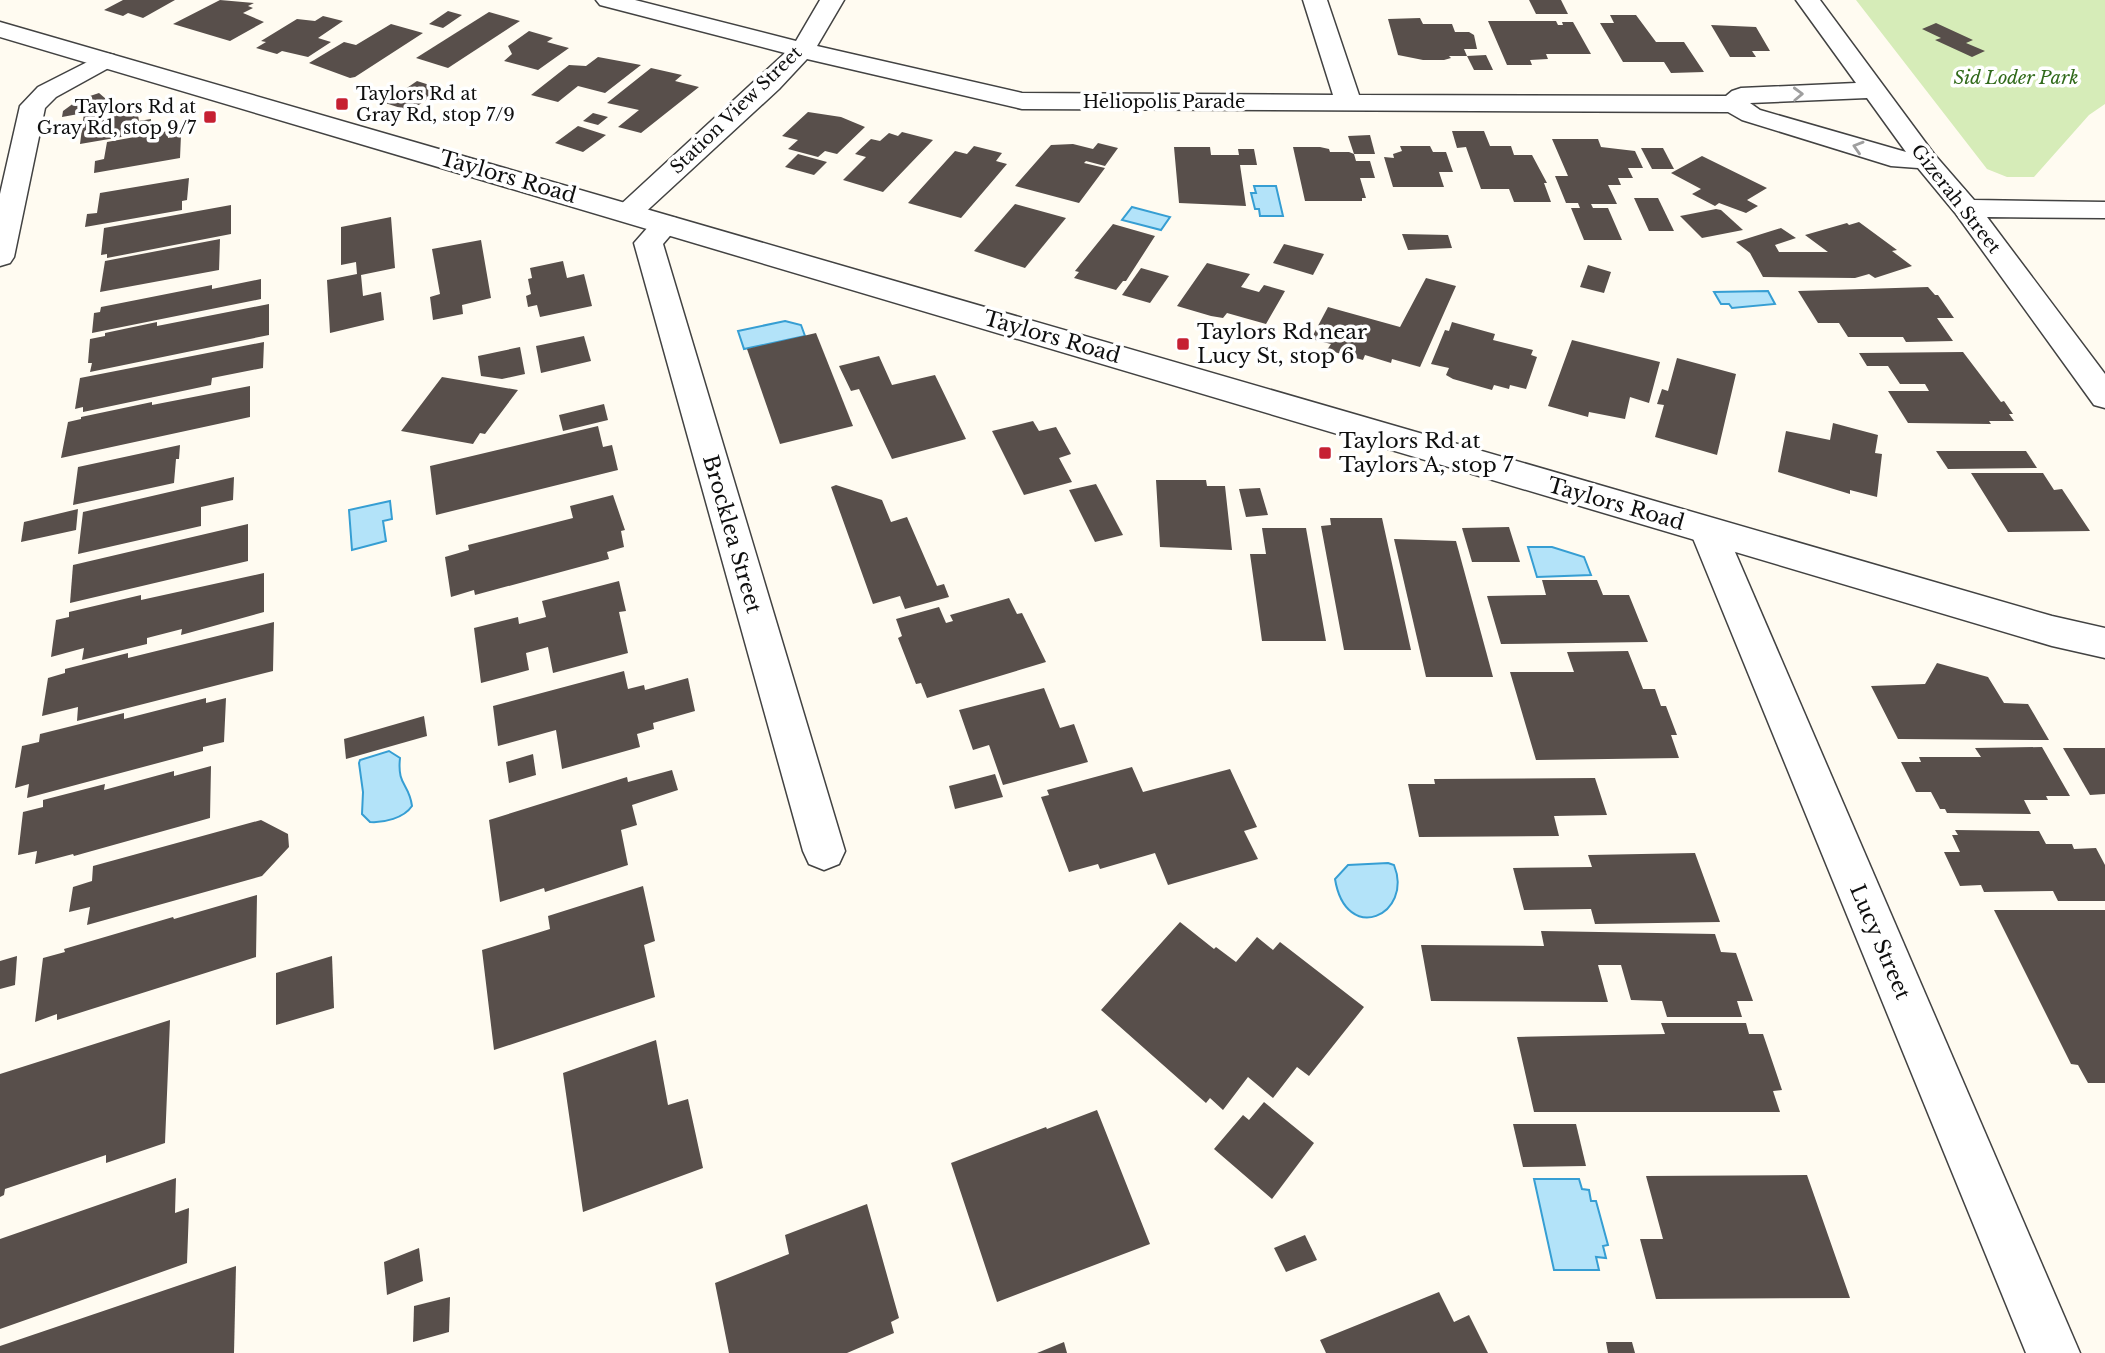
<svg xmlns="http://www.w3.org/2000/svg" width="2105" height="1353" font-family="'Libre Baskerville',serif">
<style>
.green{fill:#d6ecb8}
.water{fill:#b3e3f9;stroke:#369ed3;stroke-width:2}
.building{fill:#584f4b}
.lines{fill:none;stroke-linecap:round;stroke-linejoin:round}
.minor-casing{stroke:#424242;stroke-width:3}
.tertiary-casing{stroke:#424242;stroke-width:3}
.minor{fill:#fff;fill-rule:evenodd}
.tertiary{fill:#fff;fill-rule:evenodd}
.oneway{stroke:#9f9f9f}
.poi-dot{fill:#c62032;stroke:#fff;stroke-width:2.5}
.labels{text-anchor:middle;stroke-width:7;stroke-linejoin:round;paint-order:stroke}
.far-park-label{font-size:18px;font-style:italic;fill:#316a1b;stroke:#fff}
.far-poi-label{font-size:18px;fill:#0f0f0f;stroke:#fff;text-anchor:start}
.far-street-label{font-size:18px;fill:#0f0f0f;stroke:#fff}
.street-label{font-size:21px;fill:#0f0f0f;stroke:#fff}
.poi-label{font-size:21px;fill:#0f0f0f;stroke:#fff;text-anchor:start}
</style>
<rect width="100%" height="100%" fill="#fffbf1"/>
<path class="green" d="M1856 0H2105V104L2089 115 2034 177H2007L1987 169Z"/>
<g class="water">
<path d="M1254 186H1276L1283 216H1260L1259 209H1255L1251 193H1256Z"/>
<path d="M1132 207 1170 217 1161 230 1122 220Z"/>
<path d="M1768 291 1775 304 1732 308 1729 304H1721L1714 292Z"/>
<path d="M785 321 801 325 805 336 744 349 738 331Z"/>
<path d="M390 501 392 519 383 521 386 541 352 550 349 510Z"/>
<path d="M1528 547H1552L1584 557 1591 575 1537 577Z"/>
<path d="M389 751 400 758C397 786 409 783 412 806 404 818 384 823 370 822L362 814 363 792 359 763 360 760Z"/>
<path d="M1388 863 1394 865C1414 915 1346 946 1335 879L1348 865Z"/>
<path d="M1534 1179H1579L1582 1189 1589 1190 1591 1201H1596L1608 1245 1603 1246 1606 1258 1596 1257 1599 1270H1554Z"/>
</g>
<g class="building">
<path d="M123 0H175L143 18 128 13 123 16 104 10Z"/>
<path d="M220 0 254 3 248 6 253 8 243 13 264 22 230 41 173 24Z"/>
<path d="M1529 0H1561L1568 14H1536Z"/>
<path d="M448 11 462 15 443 28 429 24Z"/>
<path d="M489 12 520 21 448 68 416 58Z"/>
<path d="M1610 15H1636L1656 42H1684L1704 72 1671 73 1664 62H1623L1600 23H1614Z"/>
<path d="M323 16 343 21 318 38 331 42 308 57 282 51 277 54 256 48 266 42 261 41 297 19 315 21Z"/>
<path d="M1420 18 1423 24H1452L1455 32H1469L1474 35 1477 49H1464L1467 56H1449L1451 58 1444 60H1423L1398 55 1388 19Z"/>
<path d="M1488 21H1556L1558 25H1563L1562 22H1573L1591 54H1546L1548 59 1530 60 1532 65H1507Z"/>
<path d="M1936 23 1973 40 1966 43 1985 51 1972 57 1935 40 1941 38 1922 29Z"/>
<path d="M391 24 423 33 355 77 350 78 309 63 344 42 356 45Z"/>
<path d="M1711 25 1756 27 1770 51H1752L1756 57H1730Z"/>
<path d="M529 31 553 38 547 42 569 48 538 70 504 61 512 54 508 46Z"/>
<path d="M1486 55 1493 70H1474L1467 56Z"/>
<path d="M598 57 641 65 605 93 578 86 558 102 531 95 569 65 586 66Z"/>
<path d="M651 68 682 75 675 81 699 87 641 133 618 127 639 110 607 103Z"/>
<path d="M417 81 442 89 410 111 385 103Z"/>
<path d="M99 93 106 99 137 109 139 121 151 119 150 132 80 144 84 113 62 117 63 111 78 100Z"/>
<path d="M808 112 841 117 865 127 837 154 825 151 818 157 788 149 798 140 782 136Z"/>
<path d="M593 113 608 117 598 125 583 121Z"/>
<path d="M578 126 606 135 583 152 555 143Z"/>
<path d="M168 131V138L181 135 180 158 94 173 95 161 104 159 107 142Z"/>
<path d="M1452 131H1484L1490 146H1511L1514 155H1532L1547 183H1544L1551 202H1514L1509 189H1481L1466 147 1457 148Z"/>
<path d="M902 132 933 140 883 192 843 180 866 157 855 154 871 139 880 141 889 133 898 136Z"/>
<path d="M1370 135 1375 154H1354L1348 136Z"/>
<path d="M1552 139H1598L1601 147 1635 151 1643 168H1628L1633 178H1618L1621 185H1608L1617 204H1591L1593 208H1608L1622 240H1584L1571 208H1580L1578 203H1566L1555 176H1568Z"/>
<path d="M1098 143 1118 148 1105 166 1086 161 1084 163 1105 168 1079 203 1015 186 1051 145 1073 144 1093 149Z"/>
<path d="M974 146 1002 153 996 161 1007 164 961 218 908 203 955 151 967 154Z"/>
<path d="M1400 146H1430L1433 152H1446L1453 172H1439L1444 187H1393L1384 157 1394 158 1393 154 1402 151Z"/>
<path d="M1174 147H1210L1211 155H1239L1238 149H1254L1257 165H1240L1246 206 1179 203Z"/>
<path d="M1293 147H1320L1329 149 1330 152H1349L1354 154 1356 161H1370L1375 178H1360L1366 198H1362V201H1305Z"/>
<path d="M1641 148H1663L1674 169H1652Z"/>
<path d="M798 154 827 162 814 175 785 167Z"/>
<path d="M1702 156 1767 188 1747 200 1758 206 1746 213 1719 203 1715 206 1692 194 1701 189 1671 173Z"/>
<path d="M189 178 187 200 182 201V210L85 227 87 214 97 213 100 193Z"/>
<path d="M1634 198H1658L1674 231H1649Z"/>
<path d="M1015 204 1066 218 1025 268 974 251Z"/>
<path d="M231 205V234L107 258V254L101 255 104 228Z"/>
<path d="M1716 209 1721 210 1743 230 1702 238 1680 216Z"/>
<path d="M391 217 395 268 361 275 363 296 381 292 384 320 330 333 327 280 357 274 356 262 341 265V227Z"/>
<path d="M1859 222 1897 250 1892 251 1912 266 1875 278 1869 274 1855 278 1763 277 1750 253 1736 242 1781 228 1796 238 1775 245 1779 252H1828L1805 235 1847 223 1849 225Z"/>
<path d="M1113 224 1155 236 1126 281H1123L1116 290 1074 278 1079 272 1075 271Z"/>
<path d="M1402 234 1448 235 1452 248 1408 250Z"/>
<path d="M220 239 219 270 100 292 105 261Z"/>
<path d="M481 240 491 298 462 305 463 314 433 320 430 297 440 294 432 249Z"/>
<path d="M1284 244 1324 254 1313 275 1273 263Z"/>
<path d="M563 261 567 278 584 274 592 306 540 317 537 305 528 307 526 296 531 294 528 279 532 278 530 268Z"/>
<path d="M1207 263 1250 274 1241 287 1259 292 1264 285 1285 291 1266 324 1227 313 1223 318 1211 316 1177 306Z"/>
<path d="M1588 265 1611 272 1604 293 1580 287Z"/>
<path d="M1141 268 1169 276 1150 303 1122 295Z"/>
<path d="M1426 278 1456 286 1420 367 1392 359 1391 363 1365 355 1363 360 1327 350 1331 344 1311 339 1328 307 1400 327Z"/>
<path d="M261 279V299L92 333 94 313 100 312 101 307 212 285V289Z"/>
<path d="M1928 287 1935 295H1938L1954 318H1937L1953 341 1906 342 1903 337H1848L1839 323H1818L1798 291Z"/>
<path d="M269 304V335L90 372 92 363H88L90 339 105 336V333L157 322V326Z"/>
<path d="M1452 322 1495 334 1493 340 1533 350 1531 355 1537 357 1526 389 1510 385 1509 389 1494 385 1492 390 1453 379 1446 375 1449 368 1431 364 1445 330 1449 331Z"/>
<path d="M816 333 853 426 780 444 747 349Z"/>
<path d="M584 336 591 361 541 373 536 346Z"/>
<path d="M1572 340 1660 362 1649 403 1630 397 1625 419 1589 412 1588 417 1548 406Z"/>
<path d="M264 342 263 368 212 378 211 385 83 412V407L75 409 80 378Z"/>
<path d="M520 347 525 374 502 379 481 376 478 356Z"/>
<path d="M1963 352 2001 402 2004 401 2013 414H2009L2014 421H1989L1991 424 1908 423 1888 391H1929L1925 384H1900L1888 366H1867L1859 353Z"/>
<path d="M879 356 892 385 935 375 966 439 892 459 859 389 851 391 839 366Z"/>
<path d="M1677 358 1736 374 1717 455 1655 437 1664 405 1657 404 1662 389 1668 391Z"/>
<path d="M442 377 518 390 485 434 480 433 473 444 401 431Z"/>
<path d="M250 386V417L61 458 68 422 81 419V417L152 402V405Z"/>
<path d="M604 404 608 420 563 431 559 415Z"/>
<path d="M1033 421 1039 431 1056 427 1071 454 1059 458 1072 482 1024 495 992 431Z"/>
<path d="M1833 423 1878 435 1875 453 1882 454 1877 497 1850 490V494L1778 472 1786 431 1830 440Z"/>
<path d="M598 426 603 447 612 445 618 470 436 515 430 466Z"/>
<path d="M180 445 179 459H176L174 483 73 505 78 467Z"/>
<path d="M1936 451H2026L2037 468 1948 469Z"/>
<path d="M1971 473H2043L2054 490 2062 489 2090 531 2008 532Z"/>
<path d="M234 477 233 500 201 507V526L78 554 83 512Z"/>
<path d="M1156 480H1206L1207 486H1225L1232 550 1160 547Z"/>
<path d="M1096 484 1123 535 1095 542 1069 490Z"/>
<path d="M836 485 882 500 891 522 907 517 937 586 944 584 949 597 905 609 900 596 873 604 831 487Z"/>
<path d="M1260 488 1268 515 1246 517 1239 489Z"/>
<path d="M613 495 625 530 621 531 624 547 607 552 609 559 475 595 474 590 451 597 445 557 469 550 468 545 573 518 570 506Z"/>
<path d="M78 509 76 530 21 542 24 522Z"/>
<path d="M1330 518H1382L1411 650H1344L1321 526 1331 525Z"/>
<path d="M248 524V561L70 603 73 565Z"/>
<path d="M1509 527 1520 562H1472L1462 528Z"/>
<path d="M1262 528H1306L1326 641H1262L1250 554H1266Z"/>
<path d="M1394 539 1456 541 1493 677H1426Z"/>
<path d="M264 573V612L181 635 182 629 147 638V644L82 660 84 648 51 657 56 620 69 617V612L141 595V600Z"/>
<path d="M1542 580H1597L1603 595H1629L1648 642 1501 644 1487 596 1546 595Z"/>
<path d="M619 581 626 611 619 612 628 653 553 673 548 647 526 653 529 670 481 683 474 628 518 617 519 624 546 617 542 601Z"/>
<path d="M1009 598 1017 614 1022 613 1046 662 927 698 921 683 916 684 898 638 902 636 896 619 939 607 946 623 953 621 950 615Z"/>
<path d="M274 622 273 671 77 721 78 707 42 716 48 678 65 673V669L128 653V658Z"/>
<path d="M1628 651 1643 689H1655L1661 706H1666L1677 735H1671L1679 758 1536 760 1510 672H1574L1567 652Z"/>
<path d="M1937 663 1988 677 2004 703 2028 704 2049 740 1898 739 1871 686 1925 684Z"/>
<path d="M624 671 628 689 644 685 645 690 688 678 695 711 653 723 654 729 637 734 640 747 562 769 556 730 498 746 493 706Z"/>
<path d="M1044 688 1060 728 1074 724 1088 762 1003 785 989 745 973 750 959 710Z"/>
<path d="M206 698V703L226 698 224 742 203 747V751L27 798 29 784 15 788 22 746 39 742 40 734 124 713V719Z"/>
<path d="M424 716 427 736 346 759 344 739Z"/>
<path d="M2042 747 2070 796H2046L2048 800H2024L2031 814 1947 813 1945 809H1940L1931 792H1916L1901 762H1921L1919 757H1981L1975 748Z"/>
<path d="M2063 748H2105V794L2090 795Z"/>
<path d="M533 754 536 775 509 783 506 762Z"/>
<path d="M211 766 210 818 74 856 73 854 35 864 37 851 18 855 23 812 43 807V800L105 784 104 790 174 771V776Z"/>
<path d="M1132 767 1143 792 1230 769 1257 827 1244 831 1258 859 1168 885 1155 853 1100 869 1098 864 1069 872 1041 797 1049 795 1047 790Z"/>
<path d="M672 770 678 790 632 805 637 825 621 830 628 865 545 892 544 888 500 902 489 820 627 777 628 782Z"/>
<path d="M995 774 1003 797 955 809 949 786Z"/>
<path d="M1595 778 1607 815 1554 816 1559 836 1419 837 1408 784H1435L1434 779Z"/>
<path d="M261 820 288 834 289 847 262 876 87 925 90 907 69 912 73 887 92 881 93 866Z"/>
<path d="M1955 830 2039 831 2046 844H2072L2074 849 2096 848 2105 865V901H2058L2053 891 1984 892 1981 885 1960 886 1944 852H1960L1952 835H1958Z"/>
<path d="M1695 853 1720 922 1595 924 1591 909 1524 910 1513 868 1592 867 1588 855Z"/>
<path d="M643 886 655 941 644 945 655 997 494 1050 482 950 550 929 548 916Z"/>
<path d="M257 895 256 957 57 1020V1014L35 1022 43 958 65 952 64 949 173 917 174 919Z"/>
<path d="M1994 910H2105V1083H2088L2078 1065 2071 1064Z"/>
<path d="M1180 922 1214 949 1216 947 1236 962 1257 937 1273 950 1280 942 1364 1007 1309 1076 1297 1067 1273 1098 1248 1077 1223 1110 1210 1098 1206 1103 1101 1010Z"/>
<path d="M1541 931 1715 934 1721 952 1736 953 1753 1001H1737L1742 1017H1667L1662 1001 1631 1000 1621 965H1598L1608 1002 1431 1001 1421 945 1544 946Z"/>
<path d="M17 956 15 985 0 989V961Z"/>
<path d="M332 956 334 1008 276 1025V973Z"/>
<path d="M170 1020 165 1143 106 1163V1155L5 1189 4 1195 0 1197V1074Z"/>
<path d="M1661 1023H1746L1749 1034H1763L1782 1090 1773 1091 1780 1112H1534L1517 1037 1665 1034Z"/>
<path d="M656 1040 668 1105 688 1099 703 1168 583 1212 563 1073Z"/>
<path d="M1264 1102 1314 1143 1272 1199 1214 1149 1243 1115 1249 1120Z"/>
<path d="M1097 1110 1150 1244 997 1302 951 1163 1046 1127 1047 1129Z"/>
<path d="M1513 1124H1576L1586 1166 1523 1167Z"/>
<path d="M1807 1175 1850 1298 1656 1299 1640 1239H1663L1646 1176Z"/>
<path d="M176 1178 175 1213 189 1208 187 1263 0 1329V1239Z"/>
<path d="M867 1204 899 1318 891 1322 894 1333 847 1353H729L715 1283 789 1254 785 1235Z"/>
<path d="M1305 1235 1317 1260 1286 1272 1274 1248Z"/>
<path d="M419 1248 423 1281 387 1295 384 1262Z"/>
<path d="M236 1266 234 1353H0V1346Z"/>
<path d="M1439 1292 1454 1322 1469 1315 1488 1353H1326L1320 1340Z"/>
<path d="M450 1297 449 1332 413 1342 414 1306Z"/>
<path d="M1064 1342 1067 1353H1037Z"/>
<path d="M1606 1342H1632L1635 1353H1608Z"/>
</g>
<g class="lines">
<defs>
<g id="minor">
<path d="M596 0H635L796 41 820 0H844L817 46 1022 93 1333 95 1303 0H1327L1359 95 1726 96 1732 91 1741 88 1856 83 1796 0H1820L1934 154 1974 200 2105 202V218L1987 217 2105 374V408L2094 405 1956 214 1918 168 1891 166 1742 120 1728 112 1022 109 807 59 779 89 639 218 629 220 619 218 615 212 619 206 785 53 600 5ZM1867 98 1906 152 1760 110 1750 103Z"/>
<path d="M105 53 114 55 117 60 114 65 56 97 45 108 14 257 10 263 0 266V194L20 106 38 87Z"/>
<path d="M666 216 676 218 680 224 663 244 845 851 839 864 824 870 809 864 803 851 634 243 656 218Z"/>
<path d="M1708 518 1720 522 1726 531 2080 1353H2026L1690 531 1696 522Z"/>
</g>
<path id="tertiary" d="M0 22 2052 616 2105 628V658L2052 646 0 37Z"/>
</defs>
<use href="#minor" class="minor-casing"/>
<use href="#tertiary" class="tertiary-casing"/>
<use href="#minor" class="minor"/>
<use href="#tertiary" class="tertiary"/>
</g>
<defs><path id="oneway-chevron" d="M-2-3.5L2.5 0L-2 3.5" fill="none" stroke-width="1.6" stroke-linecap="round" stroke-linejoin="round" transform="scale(1.75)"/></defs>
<g class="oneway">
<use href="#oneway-chevron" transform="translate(1798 94) rotate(-2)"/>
<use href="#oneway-chevron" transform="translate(1858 147) rotate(-163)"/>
</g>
<g class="poi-dot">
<rect x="335" y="97" width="14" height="14" rx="3.5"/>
<rect x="203" y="110" width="14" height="14" rx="3.5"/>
<rect x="1176" y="337" width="14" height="14" rx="3.5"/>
<rect x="1318" y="446" width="14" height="14" rx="3.5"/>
</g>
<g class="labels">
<g class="far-park-label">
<text x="2016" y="84">Sid Loder Park</text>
</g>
<g class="far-poi-label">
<text x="356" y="100">Taylors Rd at<tspan x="356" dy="21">Gray Rd, stop 7/9</tspan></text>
<text x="196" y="113" text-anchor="end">Taylors Rd at<tspan x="196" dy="21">Gray Rd, stop 9/7</tspan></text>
</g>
<g class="far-street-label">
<text x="1164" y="108">Heliopolis Parade</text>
<text transform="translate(736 110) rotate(-44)" y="6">Station View Street</text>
<text transform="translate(1956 199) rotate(52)" y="6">Gizerah Street</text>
</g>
<g class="street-label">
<text transform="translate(508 177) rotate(16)" y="7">Taylors Road</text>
<text transform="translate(1052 337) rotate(16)" y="7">Taylors Road</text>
<text transform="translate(1616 504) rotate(16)" y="7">Taylors Road</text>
<text transform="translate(732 534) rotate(74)" y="7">Brocklea Street</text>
<text transform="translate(1880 942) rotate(67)" y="7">Lucy Street</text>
</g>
<g class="poi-label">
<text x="1197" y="339">Taylors Rd near<tspan x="1197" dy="24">Lucy St, stop 6</tspan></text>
<text x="1339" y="448">Taylors Rd at<tspan x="1339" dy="24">Taylors A, stop 7</tspan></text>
</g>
</g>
</svg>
